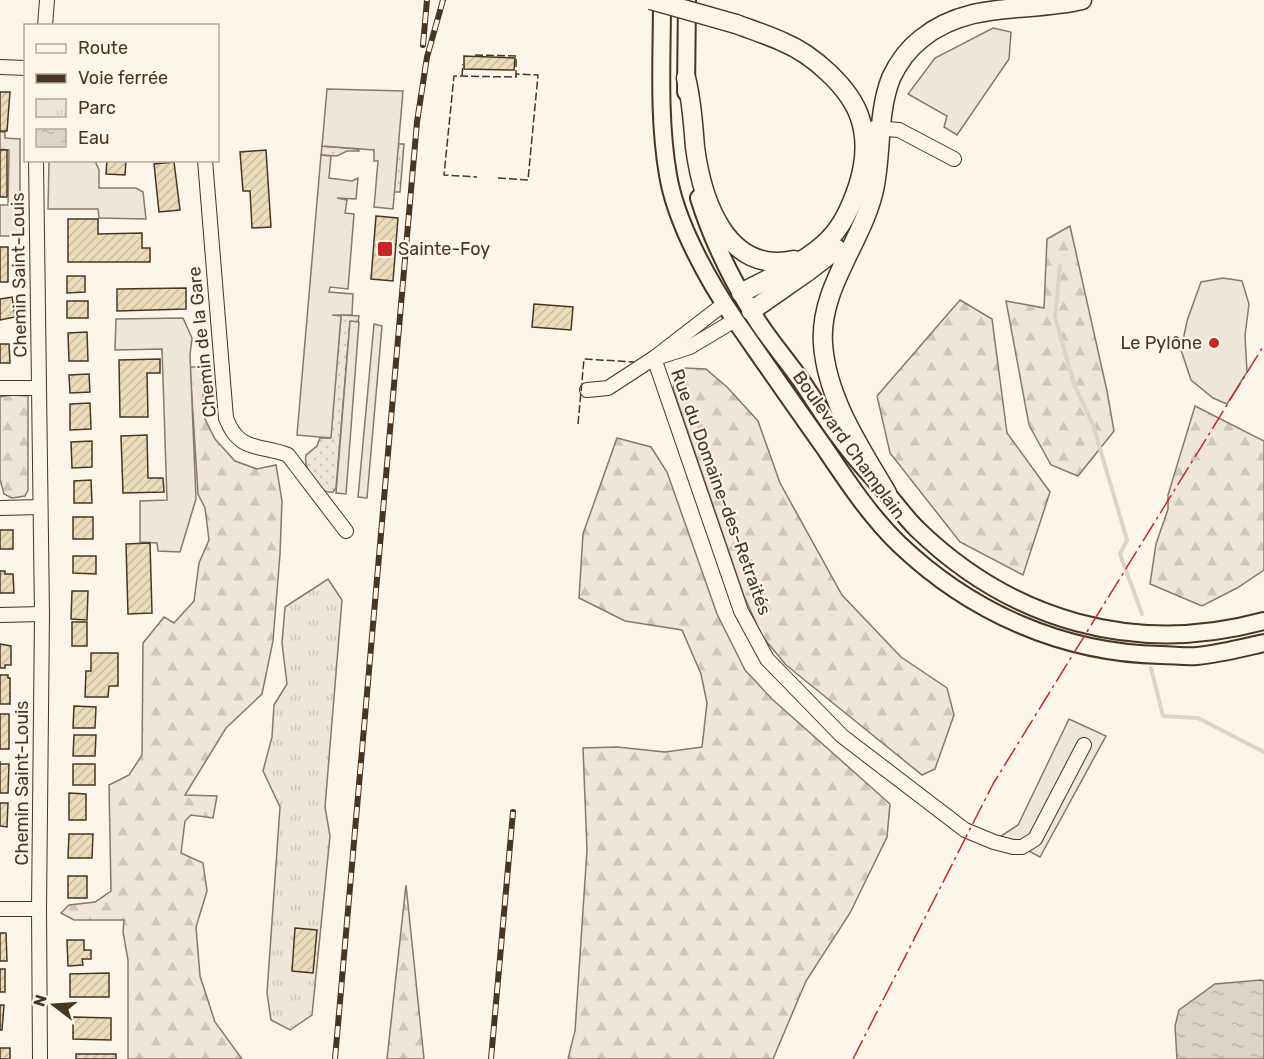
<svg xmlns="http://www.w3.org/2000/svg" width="1264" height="1059" font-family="Rubik,sans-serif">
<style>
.grass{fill:url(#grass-dots);stroke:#887966;stroke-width:1.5}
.forest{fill:url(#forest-firs);stroke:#887966;stroke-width:1.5}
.park{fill:url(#park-tufts);stroke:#887966;stroke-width:1.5}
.pitch{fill:#ede6d9;stroke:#887966;stroke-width:1.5}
.parking{fill:#ede7d9;stroke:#887966;stroke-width:1.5}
.water{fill:url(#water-ripples);stroke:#887966;stroke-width:1.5}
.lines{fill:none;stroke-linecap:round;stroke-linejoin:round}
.stream{stroke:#dcd4c6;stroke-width:4}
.building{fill:url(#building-hatch);stroke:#4a3520;stroke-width:1.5}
.minor-casing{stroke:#4a3520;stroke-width:16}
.major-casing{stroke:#4a3520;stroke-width:20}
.highway-casing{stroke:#4a3520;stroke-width:21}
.minor{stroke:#fbf6e9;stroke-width:14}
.major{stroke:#fbf6e9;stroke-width:16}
.highway{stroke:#fbf6e9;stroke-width:18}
.rail-casing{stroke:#4a3520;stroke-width:6}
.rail{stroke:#fbf6e9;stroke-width:4;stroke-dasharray:11;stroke-linecap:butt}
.highway-bridge-casing{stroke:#4a3520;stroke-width:21;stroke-linecap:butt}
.highway-bridge{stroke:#fbf6e9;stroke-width:18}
.fence{stroke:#4a3520;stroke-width:1.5;stroke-dasharray:8 3;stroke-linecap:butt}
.power{stroke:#c62828;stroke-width:1.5;stroke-dasharray:21 4.5 3 4.5;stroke-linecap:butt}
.poi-dot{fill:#c62828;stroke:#fbf6e9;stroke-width:2}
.labels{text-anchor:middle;stroke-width:4.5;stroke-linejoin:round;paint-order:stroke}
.poi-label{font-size:18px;fill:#4a3520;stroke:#fbf6e9;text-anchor:start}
.street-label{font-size:18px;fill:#4a3520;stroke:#fbf6e9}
</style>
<defs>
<pattern id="grass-dots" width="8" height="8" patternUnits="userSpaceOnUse" patternTransform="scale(1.5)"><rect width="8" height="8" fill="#ede6d9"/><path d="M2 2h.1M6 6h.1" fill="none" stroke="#cdc6ba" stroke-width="1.8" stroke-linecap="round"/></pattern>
<pattern id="forest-firs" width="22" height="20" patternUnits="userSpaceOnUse" patternTransform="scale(1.5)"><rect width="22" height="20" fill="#ede6d9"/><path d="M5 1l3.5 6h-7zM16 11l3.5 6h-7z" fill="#cdc6ba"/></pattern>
<pattern id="park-tufts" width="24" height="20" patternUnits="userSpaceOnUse" patternTransform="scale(1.5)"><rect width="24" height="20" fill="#ede6d9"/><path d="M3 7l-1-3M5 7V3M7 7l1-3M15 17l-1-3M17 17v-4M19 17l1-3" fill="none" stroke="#cdc6ba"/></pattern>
<pattern id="water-ripples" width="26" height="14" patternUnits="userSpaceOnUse" patternTransform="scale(1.5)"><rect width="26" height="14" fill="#dcd4c6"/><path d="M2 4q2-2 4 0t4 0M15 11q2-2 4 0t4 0" fill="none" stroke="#beb7aa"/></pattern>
<pattern id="building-hatch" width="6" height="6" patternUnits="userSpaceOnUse" patternTransform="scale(1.5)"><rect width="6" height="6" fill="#ecdcbc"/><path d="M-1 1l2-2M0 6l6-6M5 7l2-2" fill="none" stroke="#ccbda1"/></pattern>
</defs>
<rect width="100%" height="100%" fill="#fbf6e9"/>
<g class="grass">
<path d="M398 144H404L400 192H394Z"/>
<path d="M322 146 358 149 359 151H347L337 156 321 155Z"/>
<path d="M332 314 359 316 358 322H350L336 488 333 492C319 495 303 469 306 455L317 446 320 438H330L341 317 332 316Z"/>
</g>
<g class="forest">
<path d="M1070 226 1107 391 1114 431 1078 476 1051 465 1029 425 1006 301 1044 308 1047 239Z"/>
<path d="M960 300 992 319 1007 433 1050 492 1023 575 960 542 890 453 877 396Z"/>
<path d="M190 367H201L205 419 215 439 235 461 257 469 276 465 282 501 280 554 273 641 262 694 226 728 185 795 217 796 213 818 191 815 185 821 181 853 203 863 207 891 196 927 200 976 215 1022 242 1059H128V960L123 932 124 920H74L61 913 69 905 95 902 111 891 109 785 129 775 142 755 143 643 164 617 174 623 194 601 199 563 209 540 205 508 198 494Z"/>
<path d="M682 368 706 369 728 388 758 421 780 483 842 595 901 657 947 688 954 715 935 769 922 775 786 665 762 636 744 596 673 388Z"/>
<path d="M10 395 28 396V490L25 496 12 498 4 494 0 479V397Z"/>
<path d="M1195 406 1264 441V570L1237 588 1202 606 1150 584 1156 544 1168 509V495Z"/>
<path d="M617 438 651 447 667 472 717 614 745 670 772 699 890 804 887 837 850 913 806 981 773 1059H568L575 1031 587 850 583 748 617 747 665 752 702 747 707 703 701 674 682 630 625 621 579 598 583 534Z"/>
<path d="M406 885 424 1059H387Z"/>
</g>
<path class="park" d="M328 579 342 600 325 807 330 836 312 1015 290 1030 271 1020 267 993 280 807 263 771 272 737 274 705 287 684 282 643 285 607Z"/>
<path class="pitch" d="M1223 278 1242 281 1249 304 1245 336 1247 372 1227 404 1213 398 1191 380 1181 350 1187 321 1201 282Z"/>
<g class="parking">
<path d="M993 28 1011 32 1009 59 957 135 944 127 947 116 908 94 935 58Z"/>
<path d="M327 89 403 91 393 209 374 207 378 161H374V150L322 146Z"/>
<path d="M0 132H5V138L20 139V213L23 228 22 236H0V205H8L9 150 0 149Z"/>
<path d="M321 155 331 156 329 178 352 181 358 178 356 199 337 198 347 200 345 213 354 214 348 289 330 287 329 292 353 294 352 315H332L341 316 331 438 297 435Z"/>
<path d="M49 161H95L99 170V188H136L143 192 146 219 99 218 98 209H48Z"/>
<path d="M183 318 192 338 190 355 196 499 180 552 158 551 157 543 140 542V501L167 500 162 349 115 350 116 319Z"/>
<path d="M350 321 359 322 346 494 336 493Z"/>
<path d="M374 324 382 326 367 498 358 497Z"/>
<path d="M1069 719 1106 736 1040 857 1001 836 1018 825Z"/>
</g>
<path class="water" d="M1261 980 1264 981V1059H1177L1175 1026 1179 1010 1215 984Z"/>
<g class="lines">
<g class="stream">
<path d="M1060 266 1055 317 1074 384 1093 425 1127 540 1120 554 1142 614"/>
<path d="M1151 668 1163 716 1198 718 1264 752"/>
</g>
</g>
<g class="building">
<path d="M464 56 515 58 514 70 464 69Z"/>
<path d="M0 92H10L7 131H0Z"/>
<rect x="0" y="150" width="7" height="47"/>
<path d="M266 150 271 227 252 228 250 191H243L240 152Z"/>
<path d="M107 160H126L125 175 106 174Z"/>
<path d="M174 162 180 210 159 212 154 164Z"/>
<path d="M376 216 398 218 393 281 371 279Z"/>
<path d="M68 219H98V234L142 233V248H150V262H68Z"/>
<rect x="0" y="247" width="8" height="35"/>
<path d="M67 276H85V292L67 293Z"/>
<path d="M186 288V309L117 311V289Z"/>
<path d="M12 297 15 317 0 320V299Z"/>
<rect x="67" y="301" width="21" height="17"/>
<path d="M534 304 573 307 571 330 532 327Z"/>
<path d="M87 332 88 361H69L68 333Z"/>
<path d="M0 344H9L10 363H0Z"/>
<path d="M160 359V373H147L148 417H120L119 360Z"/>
<path d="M89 374 90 392 70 393 69 375Z"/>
<path d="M90 403 91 429 70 430V404Z"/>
<path d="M147 435 148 478H163L164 492 123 493 121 436Z"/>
<path d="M92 441V467L72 468 71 442Z"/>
<path d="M91 480 92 503H74V481Z"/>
<rect x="73" y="517" width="20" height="22"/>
<rect x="0" y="530" width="13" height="19"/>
<path d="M150 543 152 613 128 614 126 544Z"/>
<path d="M73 556H96V574L73 573Z"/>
<path d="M0 571H5V574H13L14 593H0Z"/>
<path d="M72 591H88L87 620 71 619Z"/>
<rect x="72" y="622" width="15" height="24"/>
<path d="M0 644 11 646V665H5V668H0Z"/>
<path d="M91 653H118V686H109L108 697H85L86 671H91Z"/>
<path d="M0 675H8V678H10V704H0Z"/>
<path d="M74 706 96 707 95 728H73Z"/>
<rect x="0" y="714" width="9" height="35"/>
<path d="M74 735H96L95 756H73Z"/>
<path d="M0 761V764H9L8 793H0Z"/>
<rect x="73" y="764" width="22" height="21"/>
<path d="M69 793 86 794V820H69Z"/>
<path d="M0 803H8L7 827 0 826Z"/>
<path d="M69 834H93L92 858H68Z"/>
<rect x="68" y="876" width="19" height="22"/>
<path d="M295 928 317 930 313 973 292 971Z"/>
<path d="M0 933H6L7 961H0Z"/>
<path d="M67 940H84V950H91V959H82L83 965 68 966Z"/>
<rect x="0" y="969" width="5" height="23"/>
<path d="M109 973V997H70V974Z"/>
<path d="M0 1005H4L2 1030H0Z"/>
<path d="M73 1017 111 1018V1040L73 1039Z"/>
<rect x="0" y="1048" width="10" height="11"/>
<rect x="76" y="1054" width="40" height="5"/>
</g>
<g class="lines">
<defs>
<g id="minor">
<path d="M45 26 47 0"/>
<path d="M0 67 26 68"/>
<path d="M874 128 899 130 954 159"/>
<path d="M36 160 42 614 39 909 40 1059"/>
<path d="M205 160 226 418C239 453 260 444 288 455L346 531"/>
<path d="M662 356 690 347 735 320"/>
<path d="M654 358 741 611 767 659 842 736 965 830 994 842 1013 847H1022L1035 839 1084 745"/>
<path d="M0 388H38"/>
<path d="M587 390 608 388 654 358 724 304"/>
<path d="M0 508 40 507"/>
<path d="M0 615 42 614"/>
<path d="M0 909H39"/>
</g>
<g id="major">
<path d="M662 0C662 58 658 117 668 175 676 223 708 280 735 320 765 363 794 405 824 447 847 481 870 516 899 544 970 612 1062 653 1161 655 1173 655 1185 657 1197 656 1219 654 1242 648 1264 643"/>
<path d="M686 92 687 0"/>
<path d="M699 198C711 237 729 274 750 309 764 334 784 356 800 379 814 399 826 420 841 439 855 459 872 476 888 495 897 506 907 519 917 529 1012 621 1135 656 1264 621"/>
</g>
<g id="highway">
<path d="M736 24C752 30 768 35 783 42 812 54 850 87 860 118 867 139 865 164 858 186 852 204 844 224 830 238 809 261 769 278 741 293"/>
<path d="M686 78C692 101 693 124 695 147 702 201 727 275 794 260"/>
<path d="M751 311 807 272 837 249"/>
<path d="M887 493C860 447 827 399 823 344 819 288 862 243 874 190 882 153 877 114 891 78 898 63 908 49 921 39 968 0 1027 13 1082 0"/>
</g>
</defs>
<use href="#minor" class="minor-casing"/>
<use href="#major" class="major-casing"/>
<use href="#highway" class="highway-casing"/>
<use href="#minor" class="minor"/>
<use href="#major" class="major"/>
<use href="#highway" class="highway"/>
<defs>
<g id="rail">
<path d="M423 45 427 0"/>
<path d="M335 1059 417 122 427 57 443 0"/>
<path d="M491 1059 513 812"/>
</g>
</defs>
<use href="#rail" class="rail-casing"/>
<use href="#rail" class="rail"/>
<defs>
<path id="highway-bridge" d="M651 0 736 24"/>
</defs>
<use href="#highway-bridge" class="highway-bridge-casing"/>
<use href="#highway-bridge" class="highway-bridge"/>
<g class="fence">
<path d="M475 55 516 56V77L454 76 444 175 477 177"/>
<path d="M462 76 463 64"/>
<path d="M498 178 528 180 538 75 516 74"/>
<path d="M578 424 584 359 634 362"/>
</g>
<path class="power" d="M853 1059 993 784 1264 345"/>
</g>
<g class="poi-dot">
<rect x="377" y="241" width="16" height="16" rx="3"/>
<circle cx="1214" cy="343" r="6"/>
</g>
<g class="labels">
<g class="poi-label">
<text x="398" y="255">Sainte-Foy</text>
<text x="1202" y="349" text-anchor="end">Le Pylône</text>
</g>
<g class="street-label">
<text transform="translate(19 275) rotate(-91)" y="6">Chemin Saint-Louis</text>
<text transform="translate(202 342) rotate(-96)" y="6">Chemin de la Gare</text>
<text transform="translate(849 445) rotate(54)" y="6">Boulevard Champlain</text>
<text transform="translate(721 492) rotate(70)" y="6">Rue du Domaine-des-Retraités</text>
<text transform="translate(22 783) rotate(-90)" y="6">Chemin Saint-Louis</text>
</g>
</g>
<rect x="24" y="24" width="195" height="138" fill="#fbf6e9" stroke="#b4a999" stroke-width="1.5"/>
<rect x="36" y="44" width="30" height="9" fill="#fbf6e9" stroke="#b4a999" stroke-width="1.5"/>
<text x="78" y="54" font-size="18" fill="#4a3520">Route</text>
<rect x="36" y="74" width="30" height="9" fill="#4a3520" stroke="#b4a999" stroke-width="1.5"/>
<text x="78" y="84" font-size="18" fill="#4a3520">Voie ferrée</text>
<rect x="36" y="99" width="30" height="18" fill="url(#park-tufts)" stroke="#b4a999" stroke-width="1.5"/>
<text x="78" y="114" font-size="18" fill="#4a3520">Parc</text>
<rect x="36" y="129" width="30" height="18" fill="url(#water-ripples)" stroke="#b4a999" stroke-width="1.5"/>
<text x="78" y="144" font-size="18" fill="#4a3520">Eau</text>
<g transform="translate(54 1005) rotate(287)" stroke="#fbf6e9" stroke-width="4.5" paint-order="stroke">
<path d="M0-4.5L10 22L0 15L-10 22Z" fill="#4a3520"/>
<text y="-9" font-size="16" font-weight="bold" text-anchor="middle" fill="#4a3520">N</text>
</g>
</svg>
